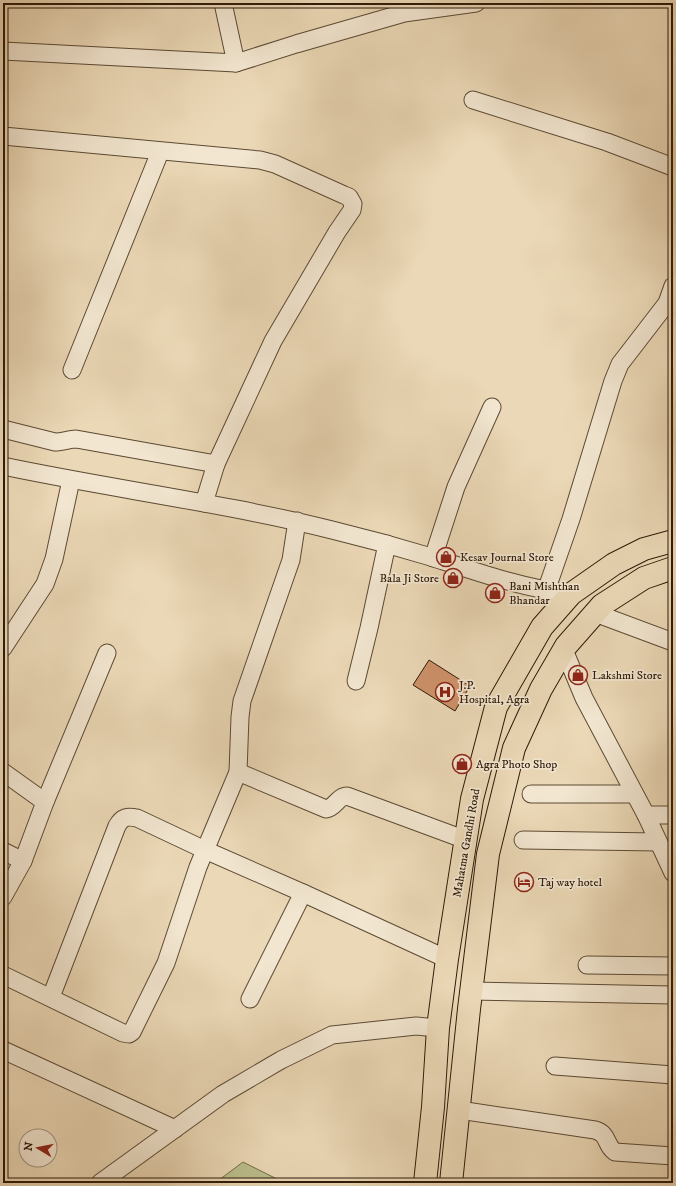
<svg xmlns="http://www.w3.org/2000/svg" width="676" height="1186" font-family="'IM FELL DW Pica',serif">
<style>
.green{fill:#babe8c;stroke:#746c4a}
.building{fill:#ce926a;stroke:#2d1a09}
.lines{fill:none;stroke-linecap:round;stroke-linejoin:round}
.minor-casing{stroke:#5c4a34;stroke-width:19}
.trunk-casing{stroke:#2d1a09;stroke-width:24}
.minor{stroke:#f2e6d0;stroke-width:17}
.trunk{stroke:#ebd8b6;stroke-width:22}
.labels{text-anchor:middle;stroke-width:3.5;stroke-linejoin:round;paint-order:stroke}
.poi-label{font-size:12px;fill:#2d1a09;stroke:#f2e6d0;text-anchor:start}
.street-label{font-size:12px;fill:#2d1a09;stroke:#f2e6d0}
</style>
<rect width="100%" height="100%" fill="#ebd8b6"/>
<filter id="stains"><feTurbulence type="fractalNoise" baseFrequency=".005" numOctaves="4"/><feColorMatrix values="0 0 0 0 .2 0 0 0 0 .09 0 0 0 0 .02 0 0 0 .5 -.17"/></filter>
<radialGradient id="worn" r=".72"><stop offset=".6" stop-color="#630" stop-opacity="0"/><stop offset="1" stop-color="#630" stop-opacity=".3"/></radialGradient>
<path class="green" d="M243 1162 285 1183H215Z"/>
<path class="building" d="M429 660 470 686 455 711 413 685Z"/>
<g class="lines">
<defs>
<g id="minor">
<path d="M223 3 236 63"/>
<path d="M3 51 236 63 296 44 404 13 476 3"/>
<path d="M473 100 607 142 673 167"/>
<path d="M3 136 260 160 275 164 344 195 349 197 353 204 352 210 337 232 273 341 216 464 76 439C69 439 63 442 55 442L3 429"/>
<path d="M72 370 160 152"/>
<path d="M3 466C112 489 224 503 332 530 365 538 398 547 431 557 477 572 522 588 571 594"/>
<path d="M204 503 216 464"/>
<path d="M433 558 456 487 492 407"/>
<path d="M546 591 571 519 613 381 620 364 667 303 673 286"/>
<path d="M595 613 673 642"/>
<path d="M3 648 45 584 54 559 71 480"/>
<path d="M564 650 584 698 646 815 673 873"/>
<path d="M356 681 369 628 387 544"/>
<path d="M3 772 45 802 23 861 3 897"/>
<path d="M238 772 326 809C335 808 338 796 347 796L466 840"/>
<path d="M531 794H633"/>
<path d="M45 802 107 653"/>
<path d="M646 815H673"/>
<path d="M523 840 658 842"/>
<path d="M3 851 23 861"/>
<path d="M587 965 673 966"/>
<path d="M3 975 123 1033 129 1034 132 1032 166 963 198 867 238 772 240 717 242 701 291 560 297 521"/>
<path d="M471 991 673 995"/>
<path d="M51 997 117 826C122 817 127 816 137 818L205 850 303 893"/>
<path d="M250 999 303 893 447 959"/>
<path d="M3 1050 175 1129"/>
<path d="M555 1066 673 1075"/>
<path d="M459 1110 595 1130C609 1134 605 1145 615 1152L673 1156"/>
<path d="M100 1183 223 1094 281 1060 332 1035 416 1026 438 1028"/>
</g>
<g id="trunk">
<path d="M425 1183 433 1107 438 1028 447 959 472 799 496 707 542 627 571 594 614 564 644 549 673 541"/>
<path d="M451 1183 469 1009 488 854 514 748 541 689 566 646 595 613 602 605 644 578 673 568"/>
</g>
</defs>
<use href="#minor" class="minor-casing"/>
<use href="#trunk" class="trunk-casing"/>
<use href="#minor" class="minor"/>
<use href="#trunk" class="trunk"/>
</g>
<defs>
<symbol id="shop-ring" viewBox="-11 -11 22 22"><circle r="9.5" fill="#f2e6d0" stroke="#8f2418" stroke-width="1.5"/><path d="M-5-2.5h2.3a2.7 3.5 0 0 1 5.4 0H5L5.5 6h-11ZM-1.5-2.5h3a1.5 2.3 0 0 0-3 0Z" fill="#8f2418"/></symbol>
<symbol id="hospital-ring" viewBox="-11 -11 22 22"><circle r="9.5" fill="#f2e6d0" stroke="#8f2418" stroke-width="1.5"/><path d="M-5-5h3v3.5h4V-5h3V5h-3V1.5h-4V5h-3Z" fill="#8f2418"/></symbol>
<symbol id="hotel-ring" viewBox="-11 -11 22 22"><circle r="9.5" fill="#f2e6d0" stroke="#8f2418" stroke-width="1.5"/><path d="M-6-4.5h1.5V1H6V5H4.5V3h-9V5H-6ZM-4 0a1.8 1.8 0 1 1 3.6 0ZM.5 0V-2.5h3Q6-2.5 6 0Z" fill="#8f2418"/></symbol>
</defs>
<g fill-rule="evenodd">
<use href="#shop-ring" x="435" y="546" width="22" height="22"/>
<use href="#shop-ring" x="442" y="567" width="22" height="22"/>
<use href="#shop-ring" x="484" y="582" width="22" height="22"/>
<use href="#shop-ring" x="567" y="664" width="22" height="22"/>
<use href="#hospital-ring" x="434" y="681" width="22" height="22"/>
<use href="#shop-ring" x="451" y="753" width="22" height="22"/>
<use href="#hotel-ring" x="513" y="871" width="22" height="22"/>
</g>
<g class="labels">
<g class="poi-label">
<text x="460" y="561">Kesav Journal Store</text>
<text x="439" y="582" text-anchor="end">Bala Ji Store</text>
<text x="509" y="590">Bani Mishthan<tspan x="509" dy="14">Bhandar</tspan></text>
<text x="592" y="679">Lakshmi Store</text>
<text x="459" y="689">J.P.<tspan x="459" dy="14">Hospital, Agra</tspan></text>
<text x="476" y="768">Agra Photo Shop</text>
<text x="538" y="886">Taj way hotel</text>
</g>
<g class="street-label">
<text transform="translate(466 843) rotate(-80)" y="4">Mahatma Gandhi Road</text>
</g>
</g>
<rect width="676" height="1186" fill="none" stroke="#ebd8b6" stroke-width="16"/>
<rect x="4" y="4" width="668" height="1178" fill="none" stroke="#2d1a09" stroke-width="2"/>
<rect x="8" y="8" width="660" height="1170" fill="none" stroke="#2d1a09"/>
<g transform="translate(38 1148) rotate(280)"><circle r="19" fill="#f2e6d0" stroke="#a39480"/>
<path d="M0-3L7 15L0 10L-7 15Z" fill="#8f2418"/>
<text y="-6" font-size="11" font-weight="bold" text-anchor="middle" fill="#2d1a09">N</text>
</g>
<rect width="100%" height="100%" filter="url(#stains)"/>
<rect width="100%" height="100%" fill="url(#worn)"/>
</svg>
